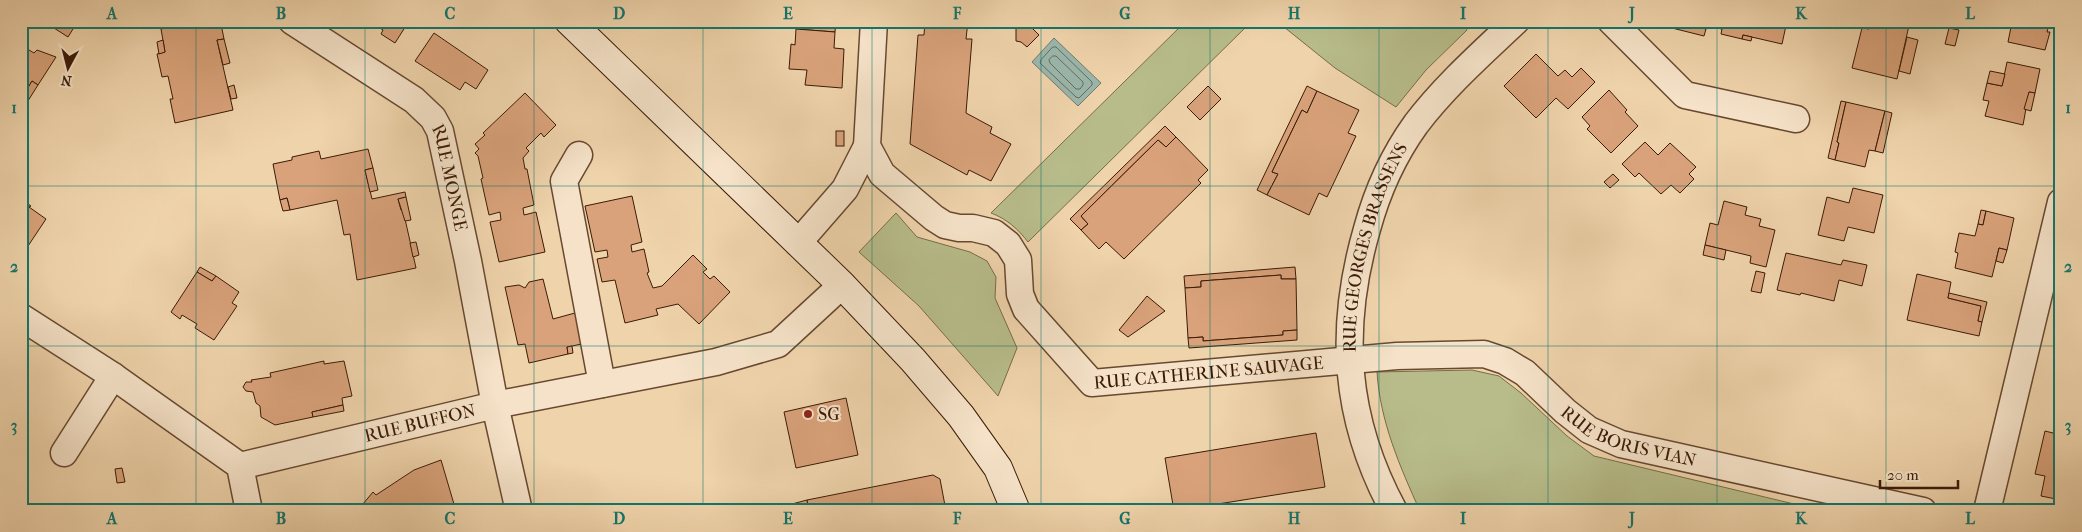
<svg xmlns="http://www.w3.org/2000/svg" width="2082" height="532" font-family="'IM FELL French Canon',serif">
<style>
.green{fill:#b7bc8a;stroke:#796c48}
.water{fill:#9ab7ad;stroke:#74796b}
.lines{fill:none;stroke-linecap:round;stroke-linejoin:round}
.shore{stroke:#6a695a;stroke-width:1}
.building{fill:#d9a27a;stroke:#3b1b07}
.minor-casing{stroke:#684930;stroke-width:29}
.secondary-casing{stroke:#3b1b07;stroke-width:30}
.minor{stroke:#f5e2c8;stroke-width:26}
.secondary{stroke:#f5e2c8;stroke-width:28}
.grid{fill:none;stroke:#0f766e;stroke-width:1;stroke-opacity:0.55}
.poi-dot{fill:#8f2418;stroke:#f5e2c8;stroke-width:2}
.labels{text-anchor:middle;stroke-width:4;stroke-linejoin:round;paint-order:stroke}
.street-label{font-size:18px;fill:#3b1b07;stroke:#f5e2c8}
.poi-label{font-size:18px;fill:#3b1b07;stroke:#f5e2c8;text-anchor:start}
.neatline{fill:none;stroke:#0f766e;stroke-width:2}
.grid-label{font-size:16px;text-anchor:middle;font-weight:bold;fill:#0f766e}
</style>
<rect width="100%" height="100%" fill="#efd3ab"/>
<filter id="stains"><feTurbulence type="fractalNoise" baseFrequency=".004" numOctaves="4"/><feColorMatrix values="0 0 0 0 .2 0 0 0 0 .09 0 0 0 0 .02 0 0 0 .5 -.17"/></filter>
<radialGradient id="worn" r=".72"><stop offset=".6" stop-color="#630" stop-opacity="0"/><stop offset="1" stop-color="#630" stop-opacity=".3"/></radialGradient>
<g class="green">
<path d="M1186 21H1462L1467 30 1426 70 1396 107 1335 68 1279 23C1269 29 1260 30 1250 23L1028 242C1018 229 1007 219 991 213Z"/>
<path d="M896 213 917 237 970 252 987 261 996 277 995 298 1017 348 998 396 919 306 859 252Z"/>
<path d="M1472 370 1499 376 1521 393 1567 436 1594 456 1823 511H1420C1400 467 1380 421 1377 372Z"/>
</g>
<path class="water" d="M1054 38 1101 83 1078 106 1032 62Z"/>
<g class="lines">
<g class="shore">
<path d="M1053 47H1056L1092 82V85L1079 98 1076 97 1040 63 1041 60Z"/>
<path d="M1053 56H1056L1083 82V85L1080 89H1076L1050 63 1049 60Z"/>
</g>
</g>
<g class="building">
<path d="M43 21H78L68 37Z"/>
<path d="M195 21H217L221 24 224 39 217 40 233 110 175 123 170 99H173L168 76 162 77 157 54 165 52 161 29Z"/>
<path d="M370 21H409L395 43 381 34 383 30Z"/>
<path d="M797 21H836L835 32 796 29Z"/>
<path d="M925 21H968L966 39H972L966 113 992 127 990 133 1011 144 991 181 969 170 967 175 910 144 918 35H924Z"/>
<path d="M1657 21H1708L1706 29 1674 22 1672 28 1656 25Z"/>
<path d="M1708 21H1787L1782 44 1743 35 1742 39 1721 34 1722 29 1706 26Z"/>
<path d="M1871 21H1910L1897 79 1852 68 1862 28 1869 29Z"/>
<path d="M2001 21H2050L2047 32H2050L2045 50 2008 42 2011 27 2000 24Z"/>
<path d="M1674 22 1706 29 1704 36 1672 28Z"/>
<path d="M1033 23V29L1039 35 1027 47 1021 42 1016 41V28L1019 24Z"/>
<path d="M1949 28 1959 30 1955 46 1945 44Z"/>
<path d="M796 29 835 32 834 48 844 49 842 88 805 85 807 70 789 69 791 44 795 45Z"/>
<path d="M434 33 488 70 476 89 465 82 460 90 415 61Z"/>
<path d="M1743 35 1752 37 1751 41 1742 39Z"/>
<path d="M1907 37 1918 40 1910 74 1899 71Z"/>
<path d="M224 39 230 63 223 65 217 40Z"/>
<path d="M163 40 165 52 159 54 157 42Z"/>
<path d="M21 45 34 53 37 50 56 57 38 85 32 81 21 99Z"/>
<path d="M1536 54 1558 76 1565 70 1572 77 1581 68 1595 82 1568 109 1556 98 1536 118 1504 86Z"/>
<path d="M2007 62 2040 69 2035 93 2029 92 2023 125 1985 116 1989 101 1983 100 1987 83 2002 86Z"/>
<path d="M1990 71 2005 74 2002 86 1987 83Z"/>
<path d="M32 81 38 85 26 104 21 101V99Z"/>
<path d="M234 85 237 98 231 99 228 87Z"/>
<path d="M1208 86 1221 99 1200 120 1187 107Z"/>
<path d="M1307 86 1317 91 1307 113 1302 110 1272 172 1278 174 1267 195 1257 190Z"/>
<path d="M1609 90 1627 110 1625 112 1638 126 1611 153 1587 129 1590 126 1582 117Z"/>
<path d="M1317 91 1359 110 1348 133 1356 136 1327 197 1319 193 1309 215 1267 195 1278 174 1272 172 1302 110 1307 113Z"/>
<path d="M2029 92 2035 93 2031 111 2024 109Z"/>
<path d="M525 93 556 125 544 137 541 133 526 148 529 151 523 158 525 169H527L534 205 523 208 524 215 536 212 545 252 499 262 490 222 501 220 500 212 489 215 481 179 483 178 478 156 475 153 479 149 475 144 485 135 483 133Z"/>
<path d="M1841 101 1846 102 1837 142 1839 143 1835 160 1828 158Z"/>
<path d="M1846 102 1885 111 1875 151 1869 150 1865 167 1835 160 1839 143 1837 142Z"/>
<path d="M1885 111 1892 113 1883 153 1875 151Z"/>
<path d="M1165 126 1176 137 1166 147 1158 140 1081 216 1088 224 1081 230 1070 219Z"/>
<rect x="836" y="131" width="8" height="15"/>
<path d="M1176 137 1208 170 1198 180 1201 183 1124 259 1106 242 1099 249 1081 230 1088 224 1081 216 1158 140 1166 147Z"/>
<path d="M1645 142 1658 155 1670 143 1696 167 1689 174 1694 179 1680 193 1671 185 1661 194 1639 173 1635 177 1622 164Z"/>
<path d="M368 149 373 168 365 170 372 199 405 192 406 197 398 199 401 210H403L416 268 357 280 350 234 344 235 337 200 290 210 287 198 280 200 273 164 292 160V157L319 151 321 159Z"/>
<path d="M373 168 378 190 370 192 365 170Z"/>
<path d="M1613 174 1619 180 1610 188 1604 182Z"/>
<path d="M1853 188 1883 195 1874 233 1848 227 1844 241 1818 235 1827 197 1849 203Z"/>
<path d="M632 196 642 242 631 245 632 252 644 249 649 272 647 273 653 288 662 286 693 255 707 269 703 272 710 279 714 276 730 292 699 324 678 304 656 309 658 315 625 323 615 280 602 282 597 259 608 257 607 250 595 252 585 206Z"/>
<path d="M406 197 411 220 405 221 398 199Z"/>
<path d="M287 198 290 210 283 211 280 200Z"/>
<path d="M21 199 31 206 29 207 46 219 26 249 21 245Z"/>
<path d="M1724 201 1747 207 1745 215 1761 219 1759 226 1775 230 1766 267 1750 263 1751 256 1705 245 1710 223 1718 225Z"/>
<path d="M1981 210 1986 211 1983 225 1978 224Z"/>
<path d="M1986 211 2014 218 2007 250 1999 248 1992 277 1955 268 1958 253 1955 252 1959 233 1975 236 1978 224 1983 225Z"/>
<path d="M416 242 419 255 413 257 410 243Z"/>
<path d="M1705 245 1726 250 1724 260 1703 255Z"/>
<path d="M1999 248 2007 250 2003 263 1996 261Z"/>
<path d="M1786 253 1841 265 1843 260 1867 265 1862 286 1839 280 1834 301 1801 293 1800 295 1777 290Z"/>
<path d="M200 267 216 276 212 281 197 272Z"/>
<path d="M1295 267 1296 279H1281V275L1201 281V287L1185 288 1184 276Z"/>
<path d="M1756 271 1765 273 1761 293 1751 291Z"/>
<path d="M197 272 212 281 216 276 239 292 232 303 237 306 214 340 195 328 197 324 182 315 180 319 171 312Z"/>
<path d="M1917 274 1951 282 1948 298 1981 306 1978 321 1982 322 1979 336 1907 320Z"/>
<path d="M1281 275V279H1296L1297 330 1283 331V335L1203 341V337L1188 338 1185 288 1201 287V281Z"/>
<path d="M543 279 553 319 575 313 582 344 567 347 568 354 529 363 525 344 518 345 505 287 519 285 525 288 529 282Z"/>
<path d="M1949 293 1987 302 1982 322 1978 321 1981 306 1948 298Z"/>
<path d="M1147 296 1165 311 1128 337 1119 330Z"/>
<path d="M1297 330V340L1189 348 1188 338 1203 337V341L1283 335V331Z"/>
<path d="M572 346 573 353 568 354 567 347Z"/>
<path d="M324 361V364L344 361 352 396 342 398 343 405 312 412 313 417 275 425 261 417 260 406 256 403 253 392 246 391 243 387 246 382H252L251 380 271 377 270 373Z"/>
<path d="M846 398 858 455 796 468 784 412Z"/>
<path d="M343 405 344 411 313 417 312 412Z"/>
<path d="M2045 431 2061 435V500L2041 496 2045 476 2035 474Z"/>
<path d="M1316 433 1325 487 1174 511 1165 458Z"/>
<path d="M441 460 456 511H357L373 492 376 495 414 470Z"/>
<path d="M122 468 125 482 117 483 115 469Z"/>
<path d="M933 475 940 479 946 511H760V510L792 504 793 510 808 508 807 500Z"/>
<path d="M807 500 808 508 793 510 792 504Z"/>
</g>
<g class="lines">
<defs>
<g id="minor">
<path id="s1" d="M292 21 414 100 433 118 440 131 468 261 495 405 519 511"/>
<path id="s2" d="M874 21 867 146 882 174 934 218 945 225 959 228H973L994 233 1008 244 1018 260 1020 294 1026 309 1092 383 1397 356 1484 354 1505 361 1525 373 1565 411 1589 430 1621 444 1923 511"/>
<path d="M1611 21 1685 95 1796 119"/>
<path d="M579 155 564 181 602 384"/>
<path d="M798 243 845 189 867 146"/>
<path d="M21 317 113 376 240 466 249 511"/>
<path d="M64 453 113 376"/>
<path id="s3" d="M240 466 495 405 716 362 778 344 842 285"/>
<path id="s4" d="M1394 511C1344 419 1338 329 1367 229 1377 192 1393 156 1416 124 1445 86 1481 54 1516 21"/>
<path d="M1987 511 2061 202"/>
</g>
<path id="secondary" d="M569 21 842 285 913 360 961 416 998 468 1016 511"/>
</defs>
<use href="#minor" class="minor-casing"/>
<use href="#secondary" class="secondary-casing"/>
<use href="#minor" class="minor"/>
<use href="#secondary" class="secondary"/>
</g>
<path class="grid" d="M196 21V511M365 21V511M534 21V511M703 21V511M872 21V511M1041 21V511M1210 21V511M1379 21V511M1548 21V511M1717 21V511M1886 21V511M21 186H2061M21 346H2061"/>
<circle class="poi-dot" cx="808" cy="414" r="5"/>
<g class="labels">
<g class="street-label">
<text dy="6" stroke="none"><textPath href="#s1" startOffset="234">RUE MONGE</textPath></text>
<text dy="6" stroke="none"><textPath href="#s4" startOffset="275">RUE GEORGES BRASSENS</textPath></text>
<text dy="6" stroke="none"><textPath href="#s2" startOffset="591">RUE CATHERINE SAUVAGE</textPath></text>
<text dy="6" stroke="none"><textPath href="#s3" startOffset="185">RUE BUFFON</textPath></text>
<text dy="6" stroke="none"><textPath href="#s2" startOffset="1038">RUE BORIS VIAN</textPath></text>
</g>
<g class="poi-label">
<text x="818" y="420">SG</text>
</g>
</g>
<rect width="2082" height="532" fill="none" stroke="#efd3ab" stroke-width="55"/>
<g transform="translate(68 68) rotate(187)" stroke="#f5e2c8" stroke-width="4" paint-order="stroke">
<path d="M0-4L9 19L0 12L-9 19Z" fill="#3b1b07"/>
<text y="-8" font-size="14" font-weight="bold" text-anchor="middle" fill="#3b1b07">N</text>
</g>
<path d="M1880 480v8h78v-8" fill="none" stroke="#3b1b07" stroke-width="2.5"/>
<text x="1887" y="480" font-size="15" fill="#3b1b07" stroke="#f5e2c8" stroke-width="4" paint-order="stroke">20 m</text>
<rect x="28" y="28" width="2026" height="476" class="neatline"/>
<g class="grid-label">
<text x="112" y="19">A</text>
<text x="281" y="19">B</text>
<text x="450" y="19">C</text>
<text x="619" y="19">D</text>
<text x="788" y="19">E</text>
<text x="957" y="19">F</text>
<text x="1125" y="19">G</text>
<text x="1294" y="19">H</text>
<text x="1463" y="19">I</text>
<text x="1632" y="19">J</text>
<text x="1801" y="19">K</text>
<text x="1970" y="19">L</text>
<text x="14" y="113">1</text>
<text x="2068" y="113">1</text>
<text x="14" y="272">2</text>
<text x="2068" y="272">2</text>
<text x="14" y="431">3</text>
<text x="2068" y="431">3</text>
<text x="112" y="524">A</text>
<text x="281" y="524">B</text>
<text x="450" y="524">C</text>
<text x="619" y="524">D</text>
<text x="788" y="524">E</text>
<text x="957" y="524">F</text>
<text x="1125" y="524">G</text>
<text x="1294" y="524">H</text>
<text x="1463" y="524">I</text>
<text x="1632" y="524">J</text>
<text x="1801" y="524">K</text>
<text x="1970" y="524">L</text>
</g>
<rect width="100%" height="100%" filter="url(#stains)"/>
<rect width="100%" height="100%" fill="url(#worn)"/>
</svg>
